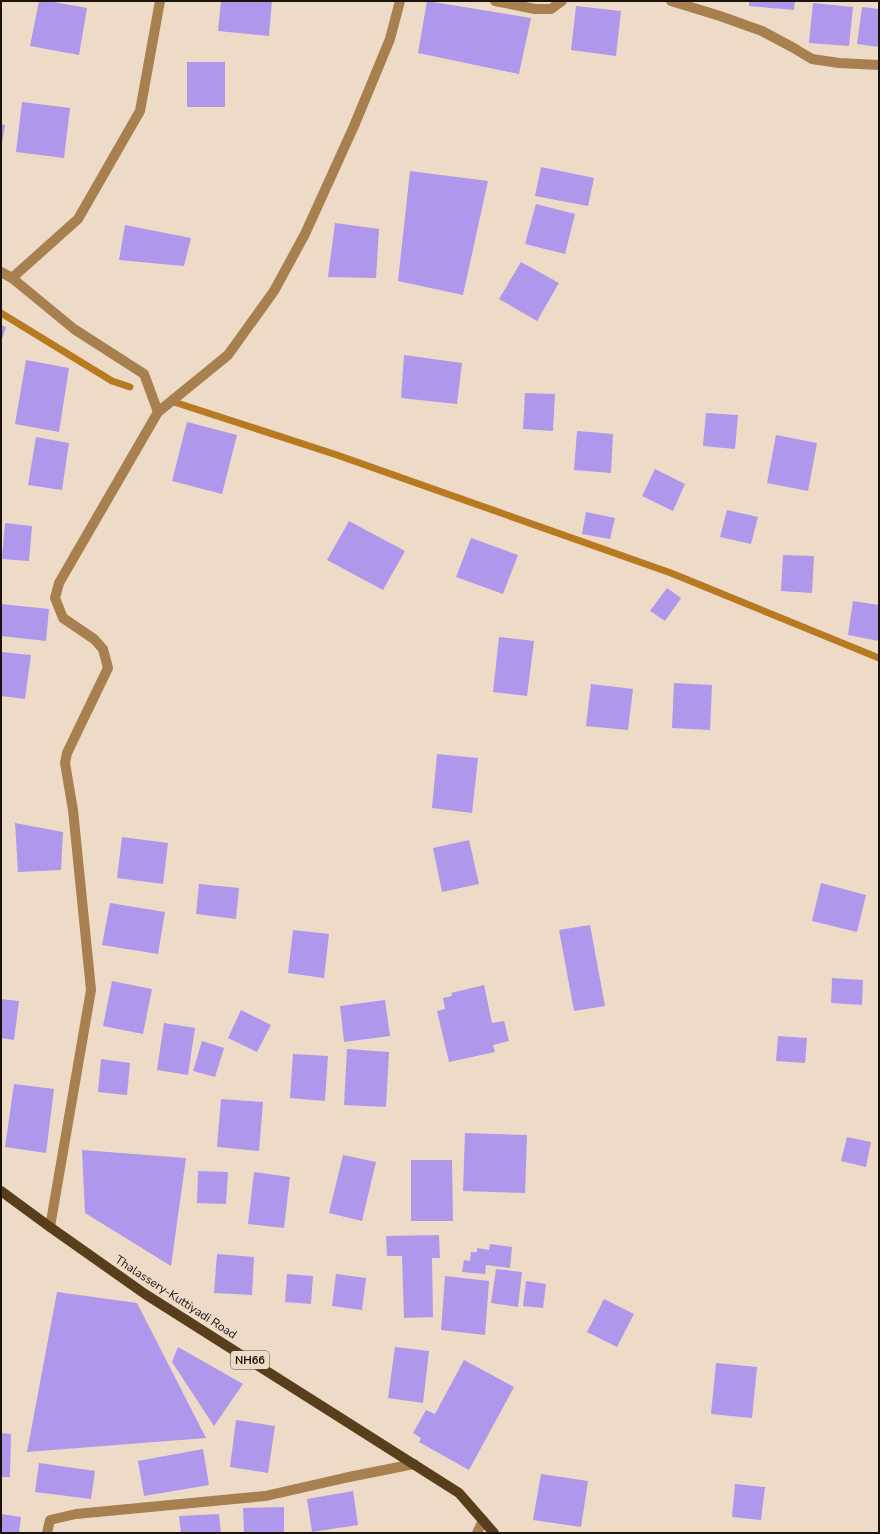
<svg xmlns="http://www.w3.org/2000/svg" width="880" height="1534" font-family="'Nunito Sans',sans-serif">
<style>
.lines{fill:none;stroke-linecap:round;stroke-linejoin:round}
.stream{stroke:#b77a21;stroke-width:7}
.building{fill:#af97ec}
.minor{stroke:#a8804f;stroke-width:10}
.major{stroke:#593e1b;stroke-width:10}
.labels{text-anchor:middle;stroke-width:3;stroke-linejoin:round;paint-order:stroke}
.shield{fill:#eddbc8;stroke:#594f44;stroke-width:1}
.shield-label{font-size:11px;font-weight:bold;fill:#19130c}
.street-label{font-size:12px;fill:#19130c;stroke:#eddbc8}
</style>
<rect width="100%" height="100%" fill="#eddbc8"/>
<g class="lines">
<g class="stream">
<path d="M1 313 112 381 130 387"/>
<path d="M174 402 337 455 671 573 879 658"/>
</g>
</g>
<g class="building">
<path d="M39 1H48L87 8 79 55 30 46Z"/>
<path d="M221 1H272L269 36 218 31Z"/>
<path d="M427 1 531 18 519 74 418 53Z"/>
<path d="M749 1H795L794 10 749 6Z"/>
<path d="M813 3 853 7 849 46 809 43Z"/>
<path d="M576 6 621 11 616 56 571 50Z"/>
<path d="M862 7 879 9V47L857 44Z"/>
<rect x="187" y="62" width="38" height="45"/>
<path d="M22 102 70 108 64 158 16 152Z"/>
<path d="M1 124 5 125 2 143H1Z"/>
<path d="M541 167 594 178 588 206 535 196Z"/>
<path d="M410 171 488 181 463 295 398 281Z"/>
<path d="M536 204 575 214 565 254 525 244Z"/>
<path d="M335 223 379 229 376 278 328 277Z"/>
<path d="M125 225 191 238 184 266 119 260Z"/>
<path d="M521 262 559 283 537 321 499 299Z"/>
<path d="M1 325 6 327 1 342Z"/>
<path d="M404 355 462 363 457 404 401 398Z"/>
<path d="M26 360 69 368 59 432 15 424Z"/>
<path d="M525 393 555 394 553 431 523 429Z"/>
<path d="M706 413 738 415 735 449 703 446Z"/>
<path d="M187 422 237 435 222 494 172 481Z"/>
<path d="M577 431 613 434 611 473 574 470Z"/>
<path d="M776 435 817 443 808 491 767 483Z"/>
<path d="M36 437 69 443 62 490 28 485Z"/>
<path d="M655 469 685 484 673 511 642 496Z"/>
<path d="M727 510 758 517 751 544 720 537Z"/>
<path d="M586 512 615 518 610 539 582 534Z"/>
<path d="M349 521 405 551 383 590 327 560Z"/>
<path d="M5 523 32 526 29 561 2 559Z"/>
<path d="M471 538 518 555 503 594 456 577Z"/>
<path d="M783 555 814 556 812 593 781 591Z"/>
<path d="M667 588 681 598 665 621 650 611Z"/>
<path d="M853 601 879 605V641L848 635Z"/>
<path d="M1 604 49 609 46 641 1 636Z"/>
<path d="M499 637 534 641 527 696 493 692Z"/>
<path d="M1 652 31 655 25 699 1 696Z"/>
<path d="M674 683 712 685 710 730 672 728Z"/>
<path d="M591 684 633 689 628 730 586 726Z"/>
<path d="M437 754 478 758 472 813 432 808Z"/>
<path d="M15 823 63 832 61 870 18 872Z"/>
<path d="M122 837 168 843 163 884 117 878Z"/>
<path d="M469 840 479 884 442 892 433 848Z"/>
<path d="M821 883 866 895 857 932 812 921Z"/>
<path d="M199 884 239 888 236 919 196 914Z"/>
<path d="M110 903 165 912 158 954 102 945Z"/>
<path d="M590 925 605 1006 574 1011 559 930Z"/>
<path d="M293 930 329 934 324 978 288 973Z"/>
<path d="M832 978 863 980 862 1005 831 1003Z"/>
<path d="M112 981 152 989 143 1034 103 1026Z"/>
<path d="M484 985 492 1023 504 1021 509 1041 493 1045 495 1052 449 1062 437 1011 445 1009 443 998 452 996 451 993Z"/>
<path d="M1 999 19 1001 14 1040 1 1038Z"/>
<path d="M385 1000 390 1036 344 1042 340 1006Z"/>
<path d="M241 1010 271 1025 257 1052 228 1038Z"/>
<path d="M164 1023 195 1028 188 1075 157 1070Z"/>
<path d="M778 1036 807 1038 805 1063 776 1061Z"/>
<path d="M202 1041 224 1048 215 1077 193 1071Z"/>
<path d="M347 1049 389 1052 386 1107 344 1105Z"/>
<path d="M293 1054 328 1056 325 1101 290 1098Z"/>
<path d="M101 1059 130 1063 127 1095 98 1092Z"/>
<path d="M14 1084 54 1089 46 1153 5 1147Z"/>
<path d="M221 1099 263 1102 259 1151 217 1147Z"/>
<path d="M465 1133 527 1135 525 1193 463 1191Z"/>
<path d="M847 1137 871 1142 866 1167 841 1161Z"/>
<path d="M82 1150 186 1158 171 1266 85 1213Z"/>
<path d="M343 1155 376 1162 362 1221 329 1213Z"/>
<path d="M411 1160H452L453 1221H411Z"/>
<path d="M198 1171 228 1172 226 1204 197 1203Z"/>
<path d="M254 1172 290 1177 284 1228 248 1224Z"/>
<path d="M439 1235 440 1258H432L433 1317 404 1318 402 1256H387L386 1236Z"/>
<path d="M490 1244 512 1247 510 1268 486 1265 485 1274 462 1272 464 1260 470 1261 471 1252H477V1248L489 1250Z"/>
<path d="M217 1254 254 1257 252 1295 214 1293Z"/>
<path d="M496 1269 522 1272 518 1307 491 1303Z"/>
<path d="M287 1274 313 1276 311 1304 285 1302Z"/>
<path d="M336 1274 366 1278 362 1310 332 1306Z"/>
<path d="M445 1276 489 1281 485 1335 441 1330Z"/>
<path d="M526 1281 546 1284 543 1308 523 1306Z"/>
<path d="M57 1292 137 1303 206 1438 27 1452Z"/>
<path d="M604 1299 634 1314 617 1347 587 1332Z"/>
<path d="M178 1347 243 1384 214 1426 172 1362Z"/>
<path d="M395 1347 429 1351 423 1403 388 1398Z"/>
<path d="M464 1360 514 1387 469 1470 419 1442 421 1438 413 1433 426 1410 435 1414Z"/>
<path d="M716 1363 757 1367 752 1418 711 1414Z"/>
<path d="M236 1420 275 1426 268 1473 230 1467Z"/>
<path d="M1 1433 11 1434 10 1477H1Z"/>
<path d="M203 1449 209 1485 144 1496 138 1461Z"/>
<path d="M39 1463 95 1471 91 1499 35 1492Z"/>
<path d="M541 1474 588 1481 581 1527 533 1520Z"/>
<path d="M735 1484 765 1487 761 1520 732 1517Z"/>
<path d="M353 1491 358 1525 312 1532 307 1499Z"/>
<path d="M284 1507V1533H244L243 1508Z"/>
<path d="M1 1514 21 1517 19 1533H1Z"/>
<path d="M219 1514 221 1533H181L179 1516Z"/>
</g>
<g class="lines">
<g class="minor">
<path d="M495 1 535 9H551L562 1"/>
<path d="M671 1 720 16 762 31 792 47 812 59 839 63 879 65"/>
<path d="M1 272 12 278 74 329 144 374 158 412 228 355 274 291 305 234 354 126 390 39 400 1"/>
<path d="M12 278 78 219 140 111 160 1"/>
<path d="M50 1227 91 990 73 810 65 763 67 753 108 668 103 649 94 639 63 618 55 598 59 583 158 412"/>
<path d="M47 1533 50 1520 76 1514 265 1496 344 1478 414 1464"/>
<path d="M477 1533 483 1520"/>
</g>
<path class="major" d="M1 1191 50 1227 145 1294 459 1493 494 1533"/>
</g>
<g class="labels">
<rect class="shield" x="231" y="1351" width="38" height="18" rx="3"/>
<g class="shield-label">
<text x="250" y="1364">NH66</text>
</g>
<g class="street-label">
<text transform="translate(176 1297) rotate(33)" y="4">Thalassery-Kuttiyadi Road</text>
</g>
</g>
<rect width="880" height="1534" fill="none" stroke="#19130c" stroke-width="4"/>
</svg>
